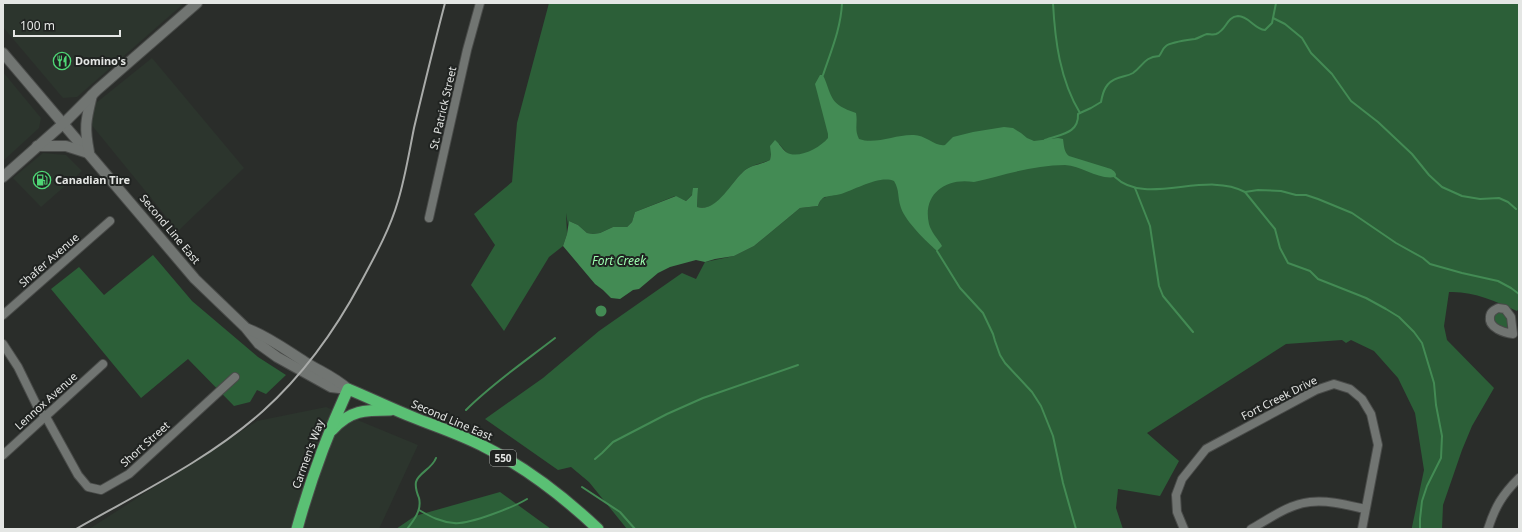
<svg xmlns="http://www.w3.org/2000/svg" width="1522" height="532" font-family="'Noto Sans',sans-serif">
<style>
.built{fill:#2c352d}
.green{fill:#2c5f38}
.water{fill:#438b54}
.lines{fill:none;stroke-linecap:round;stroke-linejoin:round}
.stream{stroke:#438b54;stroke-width:2}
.minor-casing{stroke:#494b49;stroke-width:10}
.secondary-casing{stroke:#494b49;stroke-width:12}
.trunk-casing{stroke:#494b49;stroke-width:13}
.minor{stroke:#717572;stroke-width:8}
.secondary{stroke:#717572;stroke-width:10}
.trunk{stroke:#5ac074;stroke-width:11}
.rail{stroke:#a9aba9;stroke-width:2}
.labels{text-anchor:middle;stroke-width:4;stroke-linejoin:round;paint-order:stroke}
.shield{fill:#202321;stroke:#a9acaa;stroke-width:1}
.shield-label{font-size:10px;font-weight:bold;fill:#e4e6e4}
.poi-label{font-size:11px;font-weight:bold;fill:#e4e6e4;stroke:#202321;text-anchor:start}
.street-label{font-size:11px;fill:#e4e6e4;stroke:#202321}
.water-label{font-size:12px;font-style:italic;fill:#9dffb0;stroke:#202321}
</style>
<rect width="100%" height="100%" fill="#2a2d2a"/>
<g class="built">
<path d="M3 3H181L182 5 77 97 63 98 3 27Z"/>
<path d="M152 58 244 168 178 231 90 123 91 107Z"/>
<path d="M3 72 41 118 39 128 3 161Z"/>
<path d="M43 153 66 155 82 171 41 207 13 178Z"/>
<path d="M326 407 418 445 379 529H89L257 421Z"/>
</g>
<g class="green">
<path d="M549 3H1519V308L1517 311C1494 301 1474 291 1449 292L1444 326 1447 340 1494 388 1472 426 1462 450 1443 505 1442 529H1412V527L1424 470 1415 413 1398 378 1374 351 1351 340 1346 343 1342 340 1286 344 1147 433 1179 461 1160 496 1118 489 1116 508 1123 529H627L589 482 571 467 558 470 485 419 543 378 599 331 682 273 696 279 705 262 734 256 754 246 800 208 818 206 821 199 826 197 779 144 771 154 770 160C761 164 749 165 742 173 730 184 717 213 697 207L698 188 686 201 675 196 635 212 632 222 627 227H613L600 233 593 234 587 233 578 225 569 221 568 225 566 213 567 234 563 246 549 257 504 331 471 285 495 245 474 214 512 182 517 123Z"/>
<path d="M153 255 192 301 258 357 286 375 266 394 257 390 250 402 234 406 188 359 141 398 51 289 79 267 104 295Z"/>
<path d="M1502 311 1507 317 1508 329 1497 325 1492 317 1495 312Z"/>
<path d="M500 492 551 529H396L415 516Z"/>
</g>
<g class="water">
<path d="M820 75H823C833 98 829 104 856 113 858 123 854 129 859 139 876 145 896 134 914 135 925 135 936 147 945 145L953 137 973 132 1004 127 1013 128 1021 133 1027 138 1034 141 1058 138 1063 139C1064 146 1064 152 1069 156L1111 169C1114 171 1118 174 1115 177 1098 180 1082 166 1065 165 1034 165 1004 175 974 182 946 177 922 194 929 224 931 232 938 239 942 246L937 251C926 241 906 222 901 208 897 197 900 191 894 181 879 175 855 190 841 194 835 196 828 195 823 198 820 200 819 203 818 206L800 208 754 246 734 256 715 259 705 262 696 260 670 267 658 273 639 289 633 290 620 299 611 298 603 290 595 284 563 246 567 234 569 221 578 225 587 233 593 234 600 233 613 227H627L632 222 635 212 676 196 686 201 692 195 693 188H698L697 207C716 213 730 184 742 173 749 165 761 165 770 160L771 154 770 146 775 140C779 143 782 149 786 152 797 160 820 148 828 138V134L815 84Z"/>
<circle cx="601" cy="311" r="5.5"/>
</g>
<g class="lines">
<g class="stream">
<path d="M1053 3C1055 41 1060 80 1080 113"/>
<path d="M1273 18 1285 24 1302 38 1311 53 1332 74 1351 101 1378 122 1412 154 1429 175 1442 187 1462 196 1480 199 1499 198 1508 202 1516 209"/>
<path d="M823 75C831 51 841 28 842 3"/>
<path d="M1080 113 1091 108 1101 102C1103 91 1106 82 1118 78 1123 76 1128 76 1133 73 1143 66 1144 57 1159 56 1162 53 1162 49 1166 46 1171 42 1188 40 1195 39 1199 38 1203 35 1207 34 1210 34 1213 35 1216 34 1227 30 1226 17 1238 16 1249 16 1254 29 1265 30L1272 23 1276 3"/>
<path d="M1045 140C1060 134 1079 134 1078 114L1080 113"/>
<path d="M1115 177C1146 207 1205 170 1245 192L1275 229 1280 248 1288 263 1310 271 1318 279 1366 298 1386 309 1399 317 1414 332 1422 343 1434 383 1436 405 1442 436 1441 458 1427 486 1422 501 1420 519V529"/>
<path d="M1135 188 1150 226 1159 286 1163 296 1193 332"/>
<path d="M1245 192 1258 190 1281 191 1296 195H1306L1318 199 1352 213 1396 243 1423 258 1430 264 1462 273 1498 281 1511 288 1519 294"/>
<path d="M937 251 960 288 983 313 993 334 995 341 1000 355 1005 363 1032 392 1041 406 1053 436 1063 483 1076 529"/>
<path d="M466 410C493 383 524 362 555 338"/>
<path d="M595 459 602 453 613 442 667 414 703 398 798 365"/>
<path d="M582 487 620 512 635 529"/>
<path d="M419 510C431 517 441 522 454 523 468 525 514 507 527 499"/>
<path d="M407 529C414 520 422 510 419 498 417 493 415 487 416 482 418 473 432 469 436 458"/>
</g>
<defs>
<g id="minor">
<path d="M429 218 467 50 480 3"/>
<path d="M1498 308 1505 309 1511 317 1513 334C1505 333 1488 328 1490 317 1490 312 1494 310 1498 308Z"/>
<path d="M3 315 110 221"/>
<path d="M3 344 18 367 39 410 46 417 78 475 88 487 101 490 129 474 235 377"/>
<path d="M3 455 103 364"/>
<path d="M1184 529 1177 512 1176 495 1182 479 1206 449 1316 390 1334 384 1350 389 1362 399 1371 414 1378 445 1362 529"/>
<path d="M1251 529C1269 519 1289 504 1310 502 1329 500 1347 505 1365 509"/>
<path d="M1488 529C1495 507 1502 495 1519 478"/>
</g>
<g id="secondary">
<path d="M3 53 195 279 246 328 259 344 277 357 331 387 348 389"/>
<path d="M37 146H66L88 153"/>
<path d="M89 152C84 126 86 120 92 95"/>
<path d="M3 177 64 123 97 90 197 3"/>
<path d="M248 329C269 337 286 350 305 362 321 372 333 376 348 389"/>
</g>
<g id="trunk">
<path d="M332 430C350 410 365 410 390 410"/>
<path d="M297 529C310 481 327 435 348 389 370 398 392 409 415 418 438 427 462 435 485 447 527 468 564 497 598 529"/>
</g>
</defs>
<use href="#minor" class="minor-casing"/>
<use href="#secondary" class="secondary-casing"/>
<use href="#trunk" class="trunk-casing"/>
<use href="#minor" class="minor"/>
<use href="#secondary" class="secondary"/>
<use href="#trunk" class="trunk"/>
<path class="rail" d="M76 529C139 493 208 460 263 411 303 375 336 329 361 282 375 256 390 229 398 201 405 178 409 153 414 128 424 86 434 45 445 3"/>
</g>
<defs>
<symbol id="restaurant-ring" viewBox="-11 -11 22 22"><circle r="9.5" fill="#202321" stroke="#4fd675" stroke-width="1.5"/><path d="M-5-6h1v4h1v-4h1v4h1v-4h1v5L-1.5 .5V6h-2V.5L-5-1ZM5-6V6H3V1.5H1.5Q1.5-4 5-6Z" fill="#4fd675"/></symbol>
<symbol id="fuel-ring" viewBox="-11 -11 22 22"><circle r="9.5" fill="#202321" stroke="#4fd675" stroke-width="1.5"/><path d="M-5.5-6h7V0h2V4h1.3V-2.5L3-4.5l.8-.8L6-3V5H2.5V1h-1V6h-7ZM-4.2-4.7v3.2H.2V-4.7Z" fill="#4fd675"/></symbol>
</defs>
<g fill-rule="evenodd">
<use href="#restaurant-ring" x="52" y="51" width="20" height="20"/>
<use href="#fuel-ring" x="32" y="170" width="20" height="20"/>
</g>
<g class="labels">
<rect class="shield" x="490" y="450" width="26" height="16" rx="3"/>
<g class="shield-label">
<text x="503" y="462">550</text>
</g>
<g class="poi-label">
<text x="75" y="65">Domino's</text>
<text x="55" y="184">Canadian Tire</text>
</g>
<g class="street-label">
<text transform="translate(443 108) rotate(-77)" y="4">St. Patrick Street</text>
<text transform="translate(170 229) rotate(50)" y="4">Second Line East</text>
<text transform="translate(49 260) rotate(-41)" y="4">Shafer Avenue</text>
<text transform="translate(1279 398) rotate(-27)" y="4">Fort Creek Drive</text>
<text transform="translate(46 401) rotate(-42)" y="4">Lennox Avenue</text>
<text transform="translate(452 420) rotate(23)" y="4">Second Line East</text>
<text transform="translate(145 444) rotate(-42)" y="4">Short Street</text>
<text transform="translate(308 454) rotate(-70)" y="4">Carmen's Way</text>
</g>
<g class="water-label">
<text x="619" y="265">Fort Creek</text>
</g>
</g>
<rect width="1522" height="532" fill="none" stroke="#e4e6e4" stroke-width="8"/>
<path d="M14 30v6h106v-6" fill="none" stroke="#e4e6e4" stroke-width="2"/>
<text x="20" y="30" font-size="12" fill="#e4e6e4" stroke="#202321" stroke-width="3" paint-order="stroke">100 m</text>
</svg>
